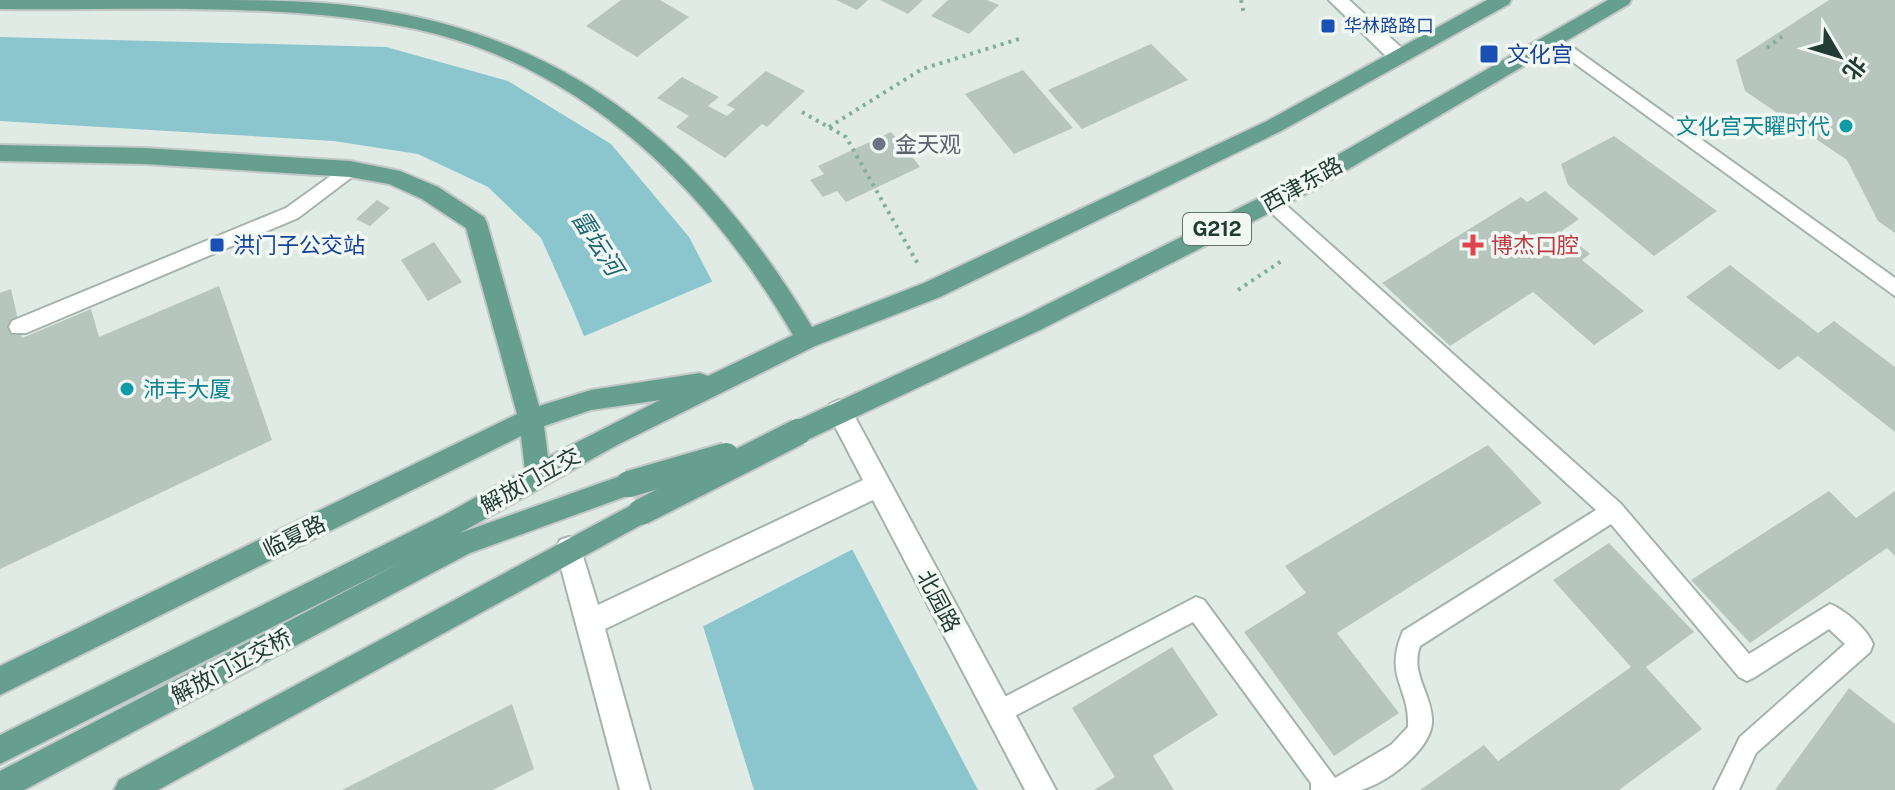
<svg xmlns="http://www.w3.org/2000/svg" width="1895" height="790" font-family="'Public Sans','Noto Sans SC',sans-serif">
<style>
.water{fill:#8bc5ce}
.pier{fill:#e1ebe6}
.building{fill:#b6c6bf}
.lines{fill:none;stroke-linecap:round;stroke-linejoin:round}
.lane-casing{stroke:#a4b3ad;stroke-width:4}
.street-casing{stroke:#a4b3ad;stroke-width:4}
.secondary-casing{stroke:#a0b6ae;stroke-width:4}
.primary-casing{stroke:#c1c8c6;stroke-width:4}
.path{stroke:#83ad9f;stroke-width:4;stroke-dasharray:3 5;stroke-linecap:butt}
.lane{fill:#fff;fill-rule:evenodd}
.street{fill:#fff;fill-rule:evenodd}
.secondary{fill:#fff;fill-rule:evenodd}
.primary{fill:#679f8f;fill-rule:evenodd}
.primary-bridge-casing{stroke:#c1c8c6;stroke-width:30;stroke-linecap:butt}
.primary-bridge{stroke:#679f8f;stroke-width:26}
.transit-dot{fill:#1a4fb4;stroke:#f1f8f4;stroke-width:3}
.culture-dot{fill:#0f9aa8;stroke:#f1f8f4;stroke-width:3}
.worship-dot{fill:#6b7280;stroke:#f1f8f4;stroke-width:3}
.health-dot{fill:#e0444e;stroke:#f1f8f4;stroke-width:3}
.labels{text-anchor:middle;stroke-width:7;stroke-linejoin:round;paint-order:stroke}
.far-transit-label{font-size:18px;fill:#164399;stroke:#f1f8f4;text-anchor:start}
.shield{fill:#f1f8f4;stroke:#60746e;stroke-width:2}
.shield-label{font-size:20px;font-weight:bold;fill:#223b34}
.transit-label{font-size:22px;fill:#164399;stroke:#f1f8f4;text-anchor:start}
.culture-label{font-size:22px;fill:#0d838f;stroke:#f1f8f4;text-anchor:end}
.worship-label{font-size:22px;fill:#5b616d;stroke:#f1f8f4;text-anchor:start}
.street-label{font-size:22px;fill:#223b34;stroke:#f1f8f4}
.health-label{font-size:22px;fill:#be3a42;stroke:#f1f8f4;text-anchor:start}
.water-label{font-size:24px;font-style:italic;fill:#1f6874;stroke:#f1f8f4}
</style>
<rect width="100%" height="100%" fill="#e1ebe6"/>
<path class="water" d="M0 37 386 47 508 81 611 144 689 237 978 790H754L703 626 572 307 541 238 488 187 418 154 334 141 0 121Z"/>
<path class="pier" d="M716 280 857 547 700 628 580 338Z"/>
<g class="building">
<path d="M621 0H660L689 17 637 57 586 26Z"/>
<path d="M836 0H868L857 10Z"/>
<path d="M880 0H923L908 14Z"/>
<path d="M948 0H987L999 5 969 34 931 16Z"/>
<path d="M1829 0H1895V233L1878 221 1847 160 1745 91 1736 60Z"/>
<path d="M1151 44 1188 80 1082 129 1048 90Z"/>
<path d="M1023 70 1073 128 1014 154 965 94Z"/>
<path d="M766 71 805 91 767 127 762 124 725 158 676 127 689 116 657 98 682 77 719 97 708 106 727 116 735 109 727 105Z"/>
<path d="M891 132 897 139 910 133 924 149 911 155 920 167 846 202 837 191 823 197 810 180 824 174 818 166Z"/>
<path d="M1614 136 1717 211 1654 256 1568 185 1561 164Z"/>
<path d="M1545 191 1579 219 1562 231 1590 254 1582 260 1644 311 1594 345 1533 292 1450 346 1382 283 1521 197 1527 202Z"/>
<path d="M377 200 390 208 370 226 356 219Z"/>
<path d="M434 242 462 282 428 301 401 260Z"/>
<path d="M1730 265 1818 333 1834 321 1895 367V432L1798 356 1779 370 1686 297Z"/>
<path d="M219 286 272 440 0 569V293L11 289 22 338 91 309 99 337Z"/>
<path d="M1488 445 1542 503 1337 633 1399 713 1334 756 1244 632 1306 593 1285 566Z"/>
<path d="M1829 491 1856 518 1895 491V556L1887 548 1750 643 1691 580Z"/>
<path d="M1609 543 1694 632 1646 667 1702 729 1619 790H1420L1484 745 1498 761 1631 667 1553 580Z"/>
<path d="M1172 647 1218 715 1153 756 1174 790H1094L1115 777 1072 708Z"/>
<path d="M1849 688 1895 724V790H1775Z"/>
<path d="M512 704 534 769 493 790H342Z"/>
</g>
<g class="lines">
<defs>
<g id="lane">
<path d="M1554 34 1895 278V296L1548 44 1546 40Z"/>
<path d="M350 162 356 164 359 169 356 174 298 218 26 333H12L9 327 12 321 286 208Z"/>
<path d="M1271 195 1277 197 1621 504 1749 654 1830 604C1845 610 1867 629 1873 644L1870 652 1756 753 1739 790H1714L1740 737 1845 644 1829 629 1755 677 1747 681 1739 677 1611 524 1420 646C1410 673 1431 693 1432 719 1434 748 1387 783 1361 790 1346 790 1326 790 1311 790V783L1193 622 1007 720 999 724 991 720 987 712 991 704 1196 597 1204 600 1335 778 1391 745 1408 727C1410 686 1383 678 1403 631L1596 510 1265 207 1262 202Z"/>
</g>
<path id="street" d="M839 400 848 404 1056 790H1025L873 500 605 629 650 790H620L556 549 560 540 569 537 578 540 598 605 863 480 827 411 830 404Z"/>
<path id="secondary" d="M1329 0H1349L1405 51 1408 56 1405 61H1391Z"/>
<g id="primary">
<path d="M0 0C64 0 129 0 193 0 252 0 310 0 368 8 574 38 708 153 812 327L924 283 1267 121 1487 0H1511L1509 4 1281 131 940 297 815 346 617 445 460 533 629 473 638 476 642 484 638 492 470 553 24 790H0V771L400 563 0 764V735L444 515 525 470 521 436 0 695V666L517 414 466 228 422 199 389 184 350 177 145 164 0 161V145L145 148 350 161 400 171 438 187 484 217 487 223 539 406 591 390 700 373 708 376 793 335C713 197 594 76 436 34 301 0 139 11 0 9ZM660 400 548 457 544 426 591 410Z"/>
<path d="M1608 0H1631L1629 4 1301 197 1040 330 807 440 798 443 789 440 786 432 789 424 1024 316 1285 185Z"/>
<path d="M641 500 650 504 654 512 650 520 158 790H114L119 780Z"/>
</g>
</defs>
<use href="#lane" class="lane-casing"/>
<use href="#street" class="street-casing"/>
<use href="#secondary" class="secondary-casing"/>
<use href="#primary" class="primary-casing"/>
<g class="path">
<path d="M1241 0 1244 14"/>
<path d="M1767 48 1784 35"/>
<path d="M802 112 846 137 918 264"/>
<path d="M829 127 922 69 1022 38"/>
<path d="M1238 290 1283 260"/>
</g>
<use href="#lane" class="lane"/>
<use href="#street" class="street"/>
<use href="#secondary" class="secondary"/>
<use href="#primary" class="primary"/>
<defs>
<g id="primary-bridge">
<path d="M629 484 726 456"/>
<path d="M641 512 798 432"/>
</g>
</defs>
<use href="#primary-bridge" class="primary-bridge-casing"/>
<use href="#primary-bridge" class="primary-bridge"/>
</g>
<g class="transit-dot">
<rect x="1320" y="18" width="16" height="16" rx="4"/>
<rect x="1479" y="44" width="20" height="20" rx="4"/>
<rect x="209" y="237" width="16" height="16" rx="4"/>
</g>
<g class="culture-dot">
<circle cx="1846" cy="126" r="8"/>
<circle cx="127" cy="389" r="8"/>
</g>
<circle class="worship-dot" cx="879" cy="144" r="8"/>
<path class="health-dot" d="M1469 233h8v8h8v8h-8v8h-8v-8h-8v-8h8z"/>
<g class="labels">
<g class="far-transit-label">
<text x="1344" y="32">华林路路口</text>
</g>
<rect class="shield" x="1183" y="213" width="68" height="32" rx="6"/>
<g class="shield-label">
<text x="1217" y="236">G212</text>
</g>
<g class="transit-label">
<text x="1507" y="62">文化宫</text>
<text x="233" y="253">洪门子公交站</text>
</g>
<g class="culture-label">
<text x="1830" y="134">文化宫天矅时代</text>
<text x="143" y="397" text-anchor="start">沛丰大厦</text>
</g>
<g class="worship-label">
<text x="895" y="152">金天观</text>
</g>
<g class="street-label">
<text transform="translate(1302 184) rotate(-29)" y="8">西津东路</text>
<text transform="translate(530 480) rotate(-29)" y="8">解放门立交</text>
<text transform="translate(294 536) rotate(-26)" y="8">临夏路</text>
<text transform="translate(939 601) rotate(62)" y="8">北园路</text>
<text transform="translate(231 666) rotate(-28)" y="8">解放门立交桥</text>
</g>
<g class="health-label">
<text x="1491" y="253">博杰口腔</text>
</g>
<g class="water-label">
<text transform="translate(597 243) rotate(57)" y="8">雷坛河</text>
</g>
</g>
<g transform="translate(1839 56) rotate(128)" stroke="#f1f8f4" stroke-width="6" paint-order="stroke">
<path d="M0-6L14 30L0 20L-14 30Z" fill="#223b34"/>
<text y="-12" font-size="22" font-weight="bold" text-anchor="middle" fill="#223b34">北</text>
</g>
</svg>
